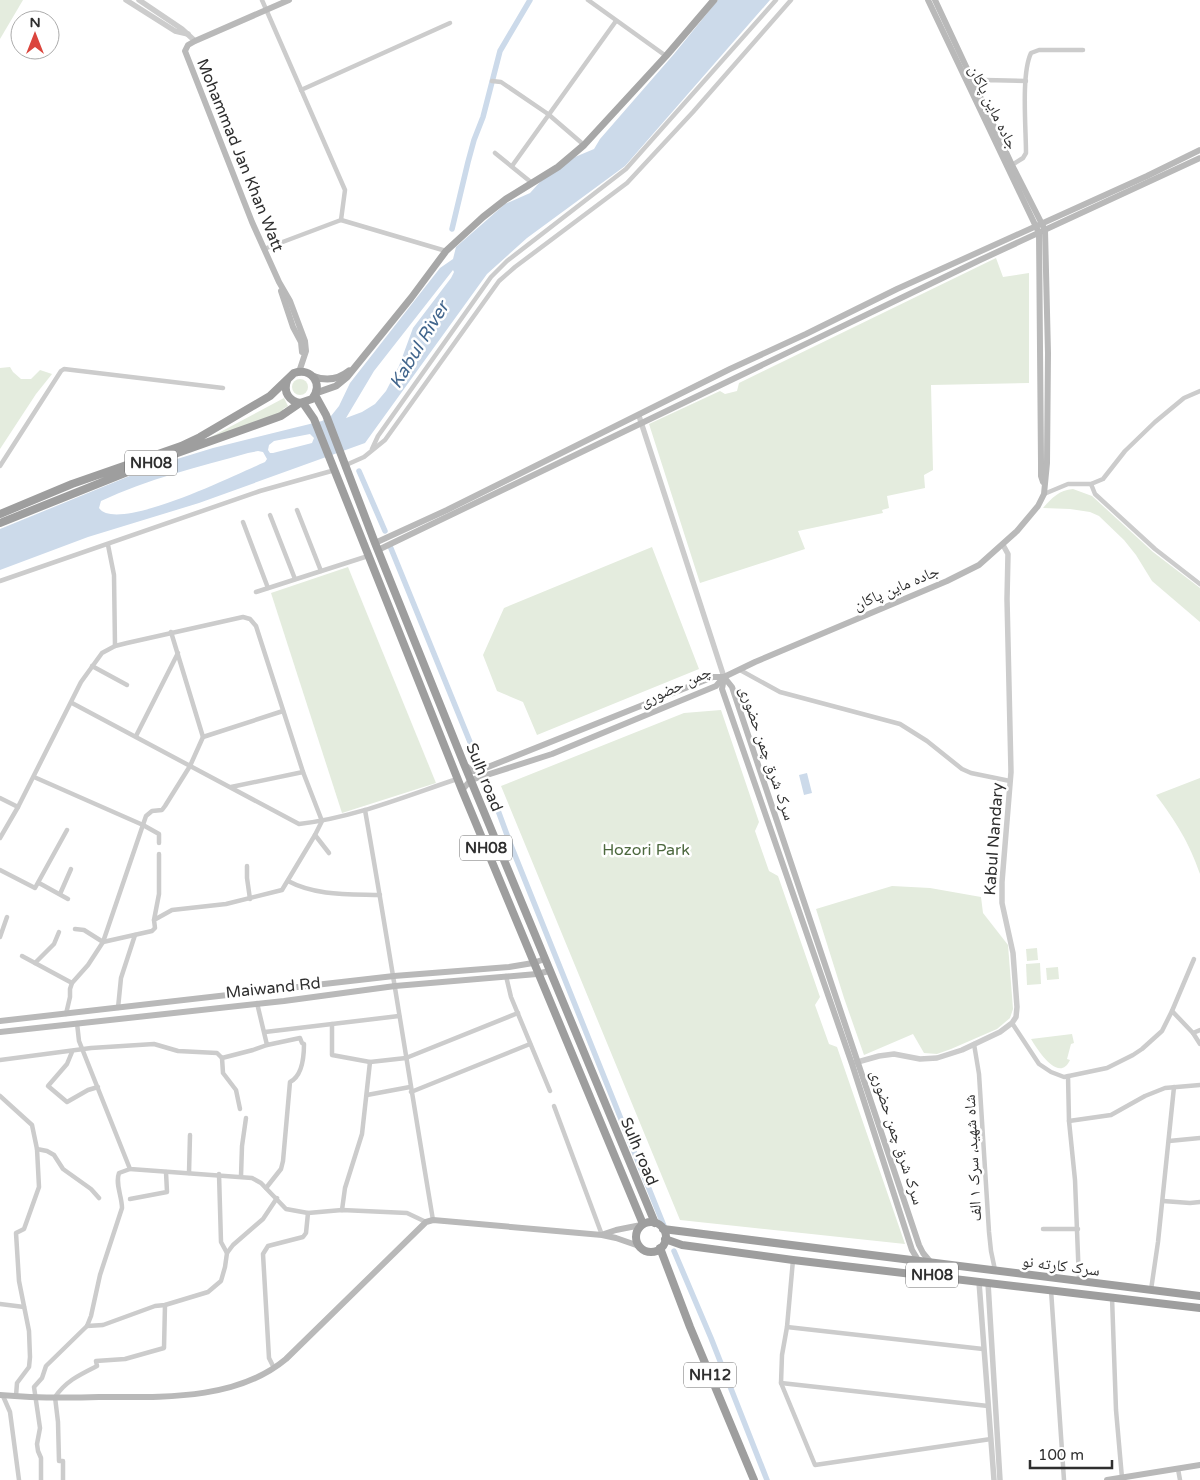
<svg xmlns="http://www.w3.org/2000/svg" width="1200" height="1480" font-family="'Varela Round','Noto Naskh Arabic',sans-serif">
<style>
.green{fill:#e4ecde}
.water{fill:#ccdaea;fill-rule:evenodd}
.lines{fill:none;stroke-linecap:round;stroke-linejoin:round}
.canal{stroke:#ccdaea;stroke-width:5.5}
.minor{stroke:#ccc;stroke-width:4.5}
.tertiary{stroke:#ccc;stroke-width:5.5}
.secondary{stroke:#b9b9b9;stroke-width:6}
.primary{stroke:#a7a7a7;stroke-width:7}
.trunk{stroke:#9e9e9e;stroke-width:8}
.labels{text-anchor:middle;stroke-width:5;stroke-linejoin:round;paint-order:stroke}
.shield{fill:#fff;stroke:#6d6d6d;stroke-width:1}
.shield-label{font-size:15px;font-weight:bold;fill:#2f2f2f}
.street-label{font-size:16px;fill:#2f2f2f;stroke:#fff}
.park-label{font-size:16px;fill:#4d693f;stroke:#fff}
.water-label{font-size:18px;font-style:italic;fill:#42668d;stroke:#fff}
</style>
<rect width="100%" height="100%" fill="#fff"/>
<g class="green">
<path d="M0 0H23L0 39Z"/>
<path d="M996 258 1003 277 1029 273V383L931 385 933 470 924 475 925 488 887 496 889 508 882 510 883 513 798 531 805 549 700 583 649 424 720 391 725 394 737 391 739 383Z"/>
<path d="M10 367 13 372 21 379H31L40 370 52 374 36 394 0 449V368Z"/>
<circle cx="300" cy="387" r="8"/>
<path d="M284 398 288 406 283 409 284 413 209 438Z"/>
<path d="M1073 489 1092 496 1153 552 1200 588V622L1152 581 1136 555 1124 540 1099 516 1090 512 1070 509 1043 508C1052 498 1059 490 1073 489Z"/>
<path d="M652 547 699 669 537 735 523 702 497 691 483 655 504 608Z"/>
<path d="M348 567 436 783 342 813 271 593Z"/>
<path d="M721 710 759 822 755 831 769 871 778 876 820 997 815 1005 829 1044 837 1047 905 1244 680 1220 501 786 684 713Z"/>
<path d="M1200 778V874C1189 842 1176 822 1156 795Z"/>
<path d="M892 886 930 888 981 897 983 913 1008 945 1013 1009 1010 1018 997 1029 951 1049 937 1054 924 1053 913 1034 864 1055 844 998 816 909Z"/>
<path d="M1037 948 1038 960 1027 961 1026 949Z"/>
<path d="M1040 963 1041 984 1027 985 1026 964Z"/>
<path d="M1058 967 1059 979 1047 980 1046 968Z"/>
<path d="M1072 1034 1074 1043 1071 1044 1067 1059 1070 1060C1059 1084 1037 1049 1031 1039Z"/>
</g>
<g class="water">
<path d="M718 0H770L625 166 527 238 487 274 365 443 199 503 88 537 0 570V529L154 466 213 448 322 421 331 416 339 406 350 383 440 268 453 259 456 247 505 204 530 193 540 182 575 157 594 149 600 139 674 54ZM453 270 454 272 451 278 413 328 399 366 386 391 375 404 362 412 346 418 374 371ZM310 434 314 438 312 443 273 453H270L268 450 269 445 274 441ZM258 451 263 452 267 459 265 462C239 473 117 534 99 508L101 501C147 479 199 467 248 453Z"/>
<path d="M807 773 812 793 804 795 799 775Z"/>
</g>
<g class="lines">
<g class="canal">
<path d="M452 229 468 162 474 140 483 117 500 51 530 0"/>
<path d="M359 471 385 531"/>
<path d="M390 546 479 764"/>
<path d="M489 786 510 843 664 1226"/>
<path d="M674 1251 711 1338 767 1480"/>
</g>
<g class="minor">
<path d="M262 0 345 190 341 220"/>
<path d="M588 0 666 56"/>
<path d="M492 81 501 82 548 114 584 145"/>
<path d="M974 85 985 80 1026 81"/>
<path d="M301 90 450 23"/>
<path d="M495 153 532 183"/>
<path d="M1012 165 1023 158 1026 153C1026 128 1021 74 1031 53L1039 50H1083"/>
<path d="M512 166 616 21"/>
<path d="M264 249 341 220 446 251"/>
<path d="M372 449 378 436 491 277 507 261 626 169 776 0"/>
<path d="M346 465 364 457 385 440 499 281 515 267 627 183 693 112 791 0"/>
<path d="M0 466 61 371 64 369 223 388"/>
<path d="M1091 484 1095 494 1155 549 1200 584"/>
<path d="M1044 494 1068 484H1091L1103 479 1125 451 1155 422 1184 398 1200 391"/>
<path d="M297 510 321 571"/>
<path d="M270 515 295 579"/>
<path d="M243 522 268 588"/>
<path d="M108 545 114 575 115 646"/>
<path d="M0 581 260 491 335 470"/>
<path d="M256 592 368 556"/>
<path d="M92 666 127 685"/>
<path d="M740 670 780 692 900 724 927 741 962 769 971 773 1010 781"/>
<path d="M72 703 299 824C353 818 406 796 457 779"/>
<path d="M136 736 178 653"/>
<path d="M203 737 283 711"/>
<path d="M34 777 143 825 159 834V843"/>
<path d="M231 787 303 772"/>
<path d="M0 798 18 807"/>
<path d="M365 810C389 946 410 1083 433 1220"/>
<path d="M315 835 329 853"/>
<path d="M0 838 18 807 81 682 102 653 115 646 127 643 243 617 250 619 256 626 303 772 322 821 315 835 282 890 226 904 172 910 154 920 155 928 152 931 103 942 84 930 75 929"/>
<path d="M247 866V878L250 899"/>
<path d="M0 870 35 888 67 830"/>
<path d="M288 881C316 896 349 894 380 895"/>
<path d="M39 883 68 899"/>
<path d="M60 894 71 869"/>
<path d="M154 920 159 894V854"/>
<path d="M0 937 7 917"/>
<path d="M22 956 72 983"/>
<path d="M35 963 54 944 59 932"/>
<path d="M506 976 511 997 550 1091"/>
<path d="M257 1003 267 1045 300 1038 302 1043 304 1044C304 1057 302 1076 290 1082L283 1161 281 1169 266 1188"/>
<path d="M118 1008 121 978 135 935"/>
<path d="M1172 1011 1194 959"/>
<path d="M66 1014 70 997V989L72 983 88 965 103 942 146 816 152 811 162 810 165 806 190 766 203 737 171 632"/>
<path d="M77 1023 79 1041 130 1169 252 1178 261 1183 286 1209 308 1213 342 1210 407 1213 426 1222"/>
<path d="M1012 1023 1039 1064 1051 1072 1064 1077 1107 1068 1133 1055 1142 1049 1162 1031 1172 1011 1193 1033 1200 1044"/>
<path d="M332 1024V1055L370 1062 406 1058 518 1013"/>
<path d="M265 1032 399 1016"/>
<path d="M1193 1033 1200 1030"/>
<path d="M974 1044 979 1074 989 1232 991 1251 995 1270"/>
<path d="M72 1052 67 1064 48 1086 67 1102 88 1090 98 1087"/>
<path d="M222 1058 223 1073 236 1090 240 1109"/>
<path d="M0 1060 91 1048 154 1044 178 1051 217 1053 222 1058 253 1050 267 1045"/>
<path d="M1068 1076 1069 1121 1075 1180 1079 1281"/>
<path d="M411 1092 530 1044"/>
<path d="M367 1095 410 1087"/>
<path d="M0 1096 32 1125 37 1149 47 1151 54 1155 63 1169 91 1189 99 1198"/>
<path d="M554 1106 602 1235"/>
<path d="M1069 1121 1111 1115 1145 1096 1165 1088 1200 1085"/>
<path d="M1169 1141 1200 1138"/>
<path d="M189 1173 190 1135"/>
<path d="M219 1174 221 1242 227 1253"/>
<path d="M241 1176 242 1146 246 1118"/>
<path d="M130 1199 167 1192 166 1172"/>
<path d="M1163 1201 1190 1203 1200 1202"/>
<path d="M342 1210 345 1188 362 1134 370 1062"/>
<path d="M1043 1229H1078"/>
<path d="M793 1260 787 1327 782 1355 781 1383 815 1465 991 1439"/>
<path d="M1051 1290 1064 1480"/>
<path d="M1151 1290 1158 1242 1174 1087"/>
<path d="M1112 1297 1116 1410 1122 1478"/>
<path d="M0 1304 24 1307"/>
<path d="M87 1326 103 1325 155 1306 165 1305 208 1292 221 1281 225 1267 227 1253 233 1245 263 1219 277 1198"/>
<path d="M787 1327 983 1349"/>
<path d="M274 1368 269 1358 263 1254 268 1246 303 1237 306 1233 308 1213"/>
<path d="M781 1383 988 1406"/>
<path d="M3 1396 10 1412 19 1480"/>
<path d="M16 1396 17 1383 29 1367 30 1357 29 1331 19 1281 16 1233 24 1229 39 1187 37 1149"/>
<path d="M1178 1469 1180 1480"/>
<path d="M41 1480V1458L38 1451 37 1444 40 1428 34 1387 42 1378 46 1366 87 1326 91 1316 100 1275 122 1208C122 1196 115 1184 119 1173L130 1169"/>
<path d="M63 1480V1461H59L58 1422 55 1397C66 1381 79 1375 97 1366L96 1361 125 1359 164 1348 165 1305"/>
</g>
<g class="tertiary">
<path d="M126 0 175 31 188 34"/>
<path d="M139 0 182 29 195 41"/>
<path d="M639 416 724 677"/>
<path d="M854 1063 879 1056 894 1054 920 1059 937 1058 962 1050 1000 1032 1012 1023 1016 1017 1017 1007 1013 953 1002 903V882L1011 772 1007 599 1008 554 1003 545"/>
<path d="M979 1282 994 1480"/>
<path d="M988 1283 1000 1480"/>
</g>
<g class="secondary">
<path d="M289 0 195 41 188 45 185 51 252 222 279 282 290 301 305 341 306 351 299 372"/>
<path d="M928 0 1039 233 1041 462V476L1043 482"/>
<path d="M281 291 293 327 301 342 302 352"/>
<path d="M375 543 447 510 730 369 806 334 897 289 1147 176 1200 150"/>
<path d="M378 550 980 260 1200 158"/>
<path d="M724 677 732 687 919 1245 923 1253 942 1276"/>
<path d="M724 678 722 689 852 1064 912 1250 918 1260 932 1275"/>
<path d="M464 764 472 771H478L713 677H724"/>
<path d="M462 790 471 780 552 754 716 686 724 677 755 662 947 581 979 565 1017 531 1038 506 1044 494 1047 463 1048 353 1045 230 1012 165 935 0"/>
<path d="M0 1021 394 976 509 967 533 963 545 959"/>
<path d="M0 1032 284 1001 395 986 537 974 549 971"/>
<path d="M604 1234 616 1230 641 1225"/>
<path d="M0 1395C33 1398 66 1398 99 1397 161 1397 236 1401 286 1359L426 1222 433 1220 602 1235 616 1238 639 1246"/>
<path d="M1107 1480 1200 1465"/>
</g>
<g class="primary">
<path d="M312 376C325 381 338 380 349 371"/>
<path d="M316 393 336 386 347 377 411 298 446 251 483 217 506 199 558 167 584 145 666 56 714 0"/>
</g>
<g class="trunk">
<path d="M287 381C283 392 289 401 300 403"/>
<path d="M315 395 326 415 375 543 464 764 655 1223"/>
<path d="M303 403 314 419 462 790 643 1224"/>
<path d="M0 514 72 484 181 446 200 437 270 396 294 373C312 367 324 385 312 399L300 403 281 416 155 461 0 523"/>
<circle cx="651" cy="1237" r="15"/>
<path d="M663 1229 1200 1296"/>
<path d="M665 1239 682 1245 793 1260 1200 1308"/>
<path d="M660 1248 690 1327 754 1480"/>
</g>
</g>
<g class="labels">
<g class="shield">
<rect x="125" y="450.5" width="52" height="25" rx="4"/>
<rect x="460" y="835.5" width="52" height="25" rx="4"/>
<rect x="906" y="1262.5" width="52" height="25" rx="4"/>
<rect x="684" y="1362.5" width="52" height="25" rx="4"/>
</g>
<g class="shield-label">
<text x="151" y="468">NH08</text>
<text x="486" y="853">NH08</text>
<text x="932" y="1280">NH08</text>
<text x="710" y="1380">NH12</text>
</g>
<g class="street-label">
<text transform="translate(994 107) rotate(64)" y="6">جاده ماین پاکان</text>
<text transform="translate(241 155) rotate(68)" y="6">Mohammad Jan Khan Watt</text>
<text transform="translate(896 587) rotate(-23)" y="6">جاده ماین پاکان</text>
<text transform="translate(675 686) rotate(-25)" y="6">چمن حضوری</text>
<text transform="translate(768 753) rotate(71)" y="6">سرک شرق چمن حضوری</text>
<text transform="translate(485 777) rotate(68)" y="6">Sulh road</text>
<text transform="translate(993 839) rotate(-86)" y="6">Kabul Nandary</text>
<text transform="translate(273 987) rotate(-6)" y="6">Maiwand Rd</text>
<text transform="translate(898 1137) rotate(72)" y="6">سرک شرق چمن حضوری</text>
<text transform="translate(640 1151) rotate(67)" y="6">Sulh road</text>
<text transform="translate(972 1158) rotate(-93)" y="6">شاه شهید، سرک ۱ الف</text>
<text transform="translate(1061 1265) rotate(7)" y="6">سرک کارته نو</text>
</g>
<g class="park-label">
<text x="646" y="855">Hozori Park</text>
</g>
<g class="water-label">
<text transform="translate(419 345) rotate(-59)" y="6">Kabul River</text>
</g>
</g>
<g transform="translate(35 35)"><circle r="24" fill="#ffffff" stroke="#acacac"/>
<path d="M0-4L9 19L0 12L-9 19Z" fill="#db453d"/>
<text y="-8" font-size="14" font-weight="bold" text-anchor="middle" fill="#2f2f2f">N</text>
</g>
<path d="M1030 1460v8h82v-8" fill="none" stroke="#2f2f2f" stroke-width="2.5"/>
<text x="1038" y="1460" font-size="15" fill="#2f2f2f" stroke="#ffffff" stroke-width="4" paint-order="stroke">100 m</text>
</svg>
